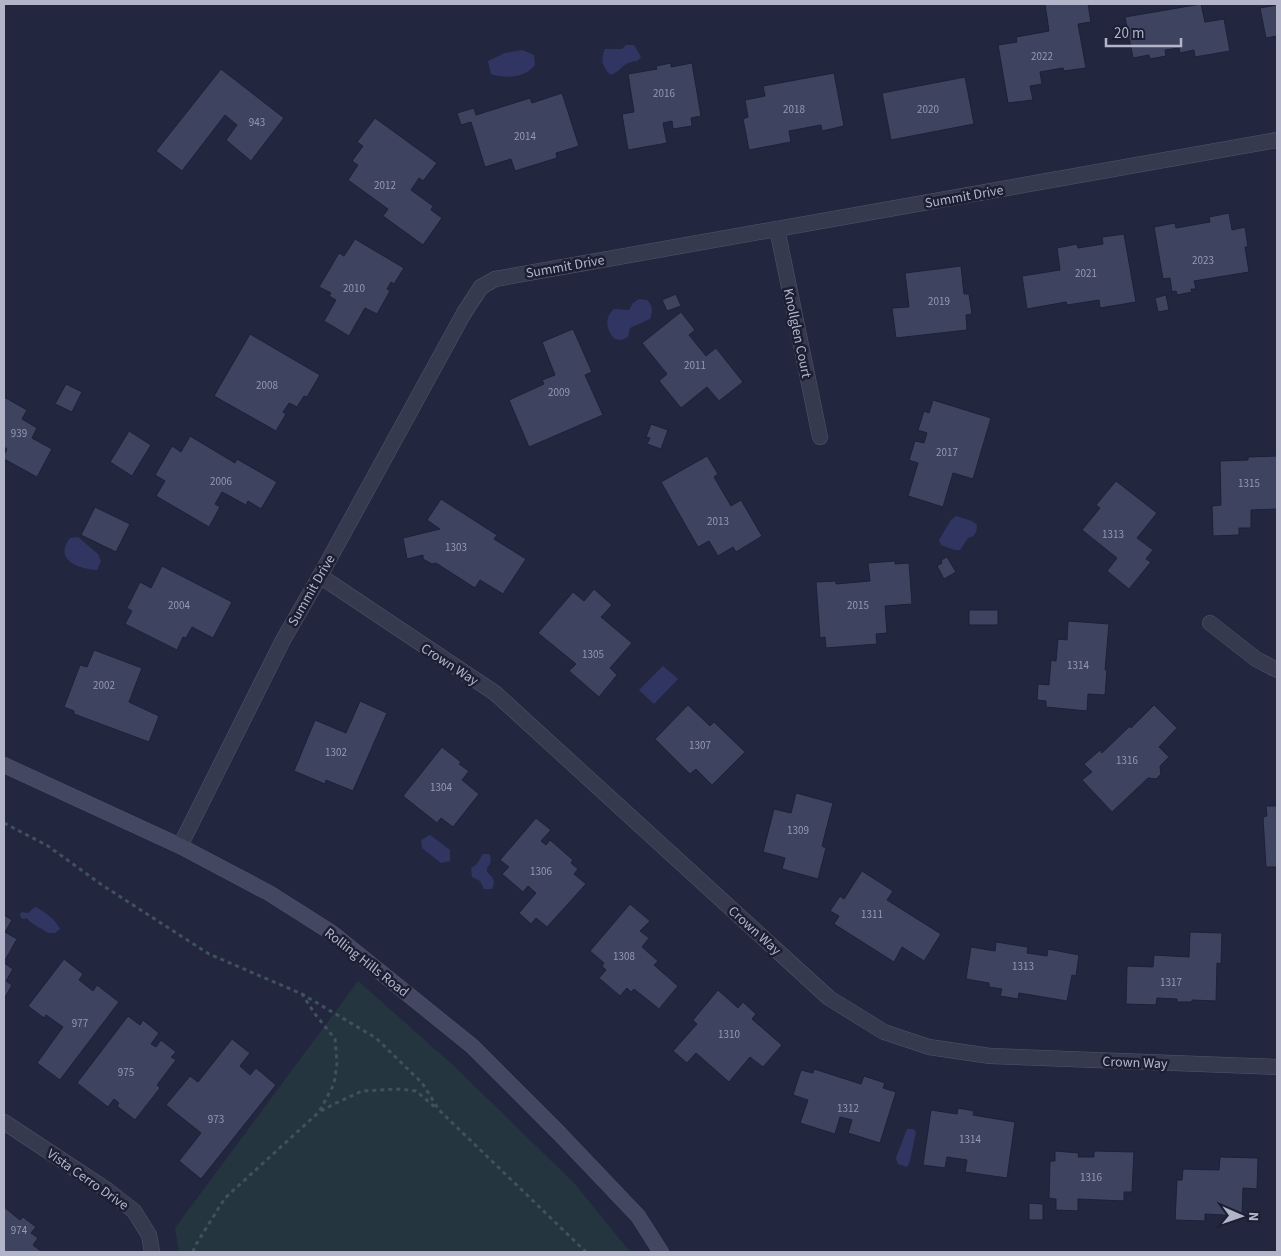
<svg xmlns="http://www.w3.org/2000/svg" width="1281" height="1256" font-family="'Source Sans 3',sans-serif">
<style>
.green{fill:#243540}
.water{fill:#303661}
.building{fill:#3e435f;stroke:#1d2136}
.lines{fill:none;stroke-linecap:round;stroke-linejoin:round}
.street-casing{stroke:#51556a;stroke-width:16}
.secondary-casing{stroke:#51556a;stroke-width:16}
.path{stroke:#3f515a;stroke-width:3;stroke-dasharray:4 4;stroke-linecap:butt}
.street{stroke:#363a4f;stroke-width:15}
.secondary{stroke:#444762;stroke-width:15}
.labels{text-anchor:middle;stroke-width:5;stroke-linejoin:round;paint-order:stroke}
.number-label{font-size:11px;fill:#9598af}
.street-label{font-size:14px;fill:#b2b5ca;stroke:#1c1f34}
</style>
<rect width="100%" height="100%" fill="#22273f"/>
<path class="green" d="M358 981 454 1066 575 1184 630 1252H179L175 1228Z"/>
<g class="water">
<path d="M626 45H634L641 57 637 61C622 62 623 70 611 75 602 68 600 58 605 49H622Z"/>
<path d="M522 50 534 55 535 65C524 78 507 79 491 74L488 61 505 53Z"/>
<path d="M639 299 647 300C653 306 653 311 650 319L630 328 628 337 622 340 615 339C606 330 604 318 614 309L629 310 633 303Z"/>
<path d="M956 516 972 521 977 525C977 532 975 537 968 538L960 550H955L941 545 939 540 951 520Z"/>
<path d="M78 537 98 554 101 561 97 570C79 569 53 560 70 538Z"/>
<path d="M663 666 678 679 654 704 639 690Z"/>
<path d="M430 835 450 850V861L441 863 422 848 421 840Z"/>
<path d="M483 854H489L491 858 490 864 487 868V872C494 878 496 881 492 889H484L480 881 472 877 471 868 476 865Z"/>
<path d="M35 907C43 910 57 921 60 929L55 933H48C42 928 30 924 27 918L24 919 21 918 20 915 21 912 28 913Z"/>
<path d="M907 1129H913L916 1132 910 1161 907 1167 898 1164 896 1158Z"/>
</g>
<g class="building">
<path d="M1045 4H1088L1091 22 1078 24 1086 68 1064 71 1063 68 1040 72 1042 84 1030 86 1033 100 1008 103 998 45 1017 42 1016 37 1049 31Z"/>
<path d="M1201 4 1205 22 1224 19 1230 51 1195 57 1194 50 1180 53 1179 48 1165 50 1166 56 1150 59 1149 55 1133 58 1125 17Z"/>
<path d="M1277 5V36L1266 38 1260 8Z"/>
<path d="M671 63V67L692 63 701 116 691 118 692 126 673 129 672 121 663 123 667 143 628 150 622 114 634 112 628 74 657 69 656 66Z"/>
<path d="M221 69 284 118 251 161 226 140 237 125 225 115 182 171 156 151Z"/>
<path d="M834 73 844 126 822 131 821 125 789 131 791 142 749 150 743 119 748 117 745 100 765 96 763 86Z"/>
<path d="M965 77 974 124 891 140 882 93Z"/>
<path d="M562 93 579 146 556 153 557 158 515 171 511 159 485 167 471 122 461 125 457 113 474 108 476 115 530 98 532 103Z"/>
<path d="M375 118 437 163 423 181 419 178 411 190 433 206 431 210 442 218 423 245 383 216 388 209 348 180 358 165 352 161 363 146 357 142Z"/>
<path d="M1229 213 1232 230 1245 227 1248 247H1245L1249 272 1194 281 1196 289H1191L1192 292 1177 295 1176 291 1172 292 1170 278 1163 279 1154 227 1175 223 1176 228 1210 222 1209 217Z"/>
<path d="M1124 234 1136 302 1100 308 1099 300 1067 305 1066 302 1027 309 1022 276 1060 270 1057 248 1077 244 1078 248 1103 244 1102 237Z"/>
<path d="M355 239 404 268 394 284 391 282 387 289 390 291 377 314 365 308 349 336 324 321 336 300 329 296 331 293 319 287 339 253 344 256Z"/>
<path d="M961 266 964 294H969L972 314 966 315 967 330 896 338 892 308 909 307 905 273Z"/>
<path d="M676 294 681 306 667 311 662 300Z"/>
<path d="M1166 295 1169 310 1158 312 1155 298Z"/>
<path d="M681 312 695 330 689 335 706 356 716 348 743 382 719 401 707 387 681 408 659 381 667 374 642 343Z"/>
<path d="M573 329 592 372 585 375 603 415 529 447 509 400 544 384 542 380 555 375 542 342Z"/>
<path d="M250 334 320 375 307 397 304 396 297 407 289 403 283 412 286 414 276 431 214 396Z"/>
<path d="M66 384 82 392 72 412 55 404Z"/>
<path d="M4 397 27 410 22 419 37 428 32 438 52 449 37 477 4 459V455L7 449 4 447Z"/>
<path d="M933 400 991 418 973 479 953 473 943 507 908 496 918 463 909 460 915 441 924 443 927 433 918 430 924 411 929 413Z"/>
<path d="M651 424 668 430 661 449 647 444 650 438 646 437Z"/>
<path d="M129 431 151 445 132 476 110 462Z"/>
<path d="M190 436 235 463 237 459 277 482 261 509 248 501 246 505 222 492 215 504 220 507 209 527 156 496 165 481 155 475 172 446 181 452Z"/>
<path d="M707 456 718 474 714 477 731 506 741 500 762 536 736 552 733 547 718 556 709 541 698 547 661 482Z"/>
<path d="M1277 456V509L1251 510V528H1239V535L1213 536 1212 506 1221 505 1220 461 1248 460V457Z"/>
<path d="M1116 481 1157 513 1137 538 1153 550 1146 559 1151 562 1129 589 1107 571 1117 558 1082 530 1100 508 1096 505Z"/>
<path d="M441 499 497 535 494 539 526 559 503 594 480 580 475 588 436 563 432 564 423 559V555L407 559 403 538 440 529 427 520Z"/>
<path d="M95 507 130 524 116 552 81 535Z"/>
<path d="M947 557 956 572 944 579 937 566 942 563 941 560Z"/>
<path d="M895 561V564L909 563 912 604 885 606 887 633 876 634 877 644 826 648 825 637 820 638 816 582 836 581V584L870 581 868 563Z"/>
<path d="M162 566 232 602 213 638 192 627 186 638 183 637 177 650 125 624 132 611 127 608 140 582 151 588Z"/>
<path d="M594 589 612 605 601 617 632 643 610 668 617 675 599 697 569 671 576 664 538 633 573 592 584 601Z"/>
<rect x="969" y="610" width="29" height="15"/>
<path d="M1068 621 1109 624 1105 670H1107L1105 695 1088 694 1087 711 1046 707V701L1037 700 1038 684 1049 685 1051 660 1056 661 1058 639 1067 640Z"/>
<path d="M94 650 142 668 129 702 159 716 149 742 74 714V711L64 707 80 665 87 667Z"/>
<path d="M360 701 387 713 353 791 326 780 325 784 294 771 315 720 346 733Z"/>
<path d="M688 705 710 726 714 722 745 752 712 785 696 769 690 774 655 739Z"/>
<path d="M1154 705 1177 728 1159 747 1169 757 1160 766 1161 774 1156 779 1148 778 1112 812 1082 780 1092 772 1084 764 1100 750 1102 753 1130 726 1131 728Z"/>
<path d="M442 747 461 762 459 764 469 771 462 780 479 794 453 827 441 818 437 823 403 796Z"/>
<path d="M796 793 833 803 822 846 826 848 818 879 782 869 785 858 763 852 774 809 791 813Z"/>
<path d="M1266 806H1277V867H1266L1263 817 1267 816Z"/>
<path d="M536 818 551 830 541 841 546 845 550 840 573 860 571 863 578 869 574 874 586 884 547 927 536 918 531 924 519 913 536 893 528 886 523 892 502 874 509 867 500 860Z"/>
<path d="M862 871 893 891 887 900 941 934 924 961 902 947 894 962 834 924 839 916 830 911 840 896 844 899Z"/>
<path d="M630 904 650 921 640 931 649 938 642 947 658 961 654 965 678 986 659 1009 634 989 631 992 627 988 620 996 599 978 606 970 602 966 604 963 590 951Z"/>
<path d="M4 915 12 920 5 932 17 939 4 962Z"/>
<path d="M1190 932 1222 933 1221 964 1217 963 1216 1001 1192 1000V1002H1177V999L1157 998 1156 1005 1126 1004 1127 966 1153 967 1154 955 1189 957Z"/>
<path d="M996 942 1028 947 1027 953 1047 956 1048 949 1079 955 1076 976 1072 975 1067 1001 1019 993 1018 999 1000 996 1002 989 989 987V983L966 979 971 947 995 951Z"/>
<path d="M64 959 83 974 79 980 93 991 97 985 119 1002 60 1080 37 1063 63 1027 46 1015 44 1018 28 1006Z"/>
<path d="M4 963 13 969 6 981 12 985 4 999Z"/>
<path d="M718 990 738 1008 743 1002 756 1014 752 1019 782 1045 763 1067 750 1057 729 1082 696 1053 687 1063 673 1051 697 1024 693 1020Z"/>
<path d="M128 1016 140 1025 143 1020 159 1033 151 1044 156 1047 161 1040 176 1052 171 1057 176 1060 157 1085 160 1088 135 1120 117 1106 119 1103 114 1099 108 1107 77 1083Z"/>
<path d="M232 1039 250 1053 240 1066 250 1075 256 1068 276 1085 201 1179 179 1161 201 1133 166 1105 190 1076 198 1082Z"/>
<path d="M814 1069 861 1084 864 1076 885 1083 883 1088 896 1092 880 1143 848 1133 852 1120 840 1117 835 1134 800 1123 808 1100 793 1095 801 1070 813 1073Z"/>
<path d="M958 1108 974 1111 973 1115 1015 1122 1007 1178 965 1172 967 1160 947 1157 945 1168 923 1165 931 1110 957 1114Z"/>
<path d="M1055 1151 1079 1153 1078 1157H1094V1151L1134 1152 1132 1192H1124V1201L1078 1199V1211L1056 1210V1199L1049 1198 1050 1161H1055Z"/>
<path d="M1220 1157 1258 1158 1257 1189 1243 1188 1242 1216 1205 1214V1221L1175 1220 1177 1180H1182L1183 1169 1219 1170Z"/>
<path d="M1029 1203 1043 1204V1220H1029Z"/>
<path d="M4 1207 20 1220 23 1217 36 1227 31 1233 38 1238 33 1245 42 1252H4Z"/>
</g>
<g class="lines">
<defs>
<g id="street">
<path d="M777 229 820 437"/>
<path d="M320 576 495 693 829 998 884 1032 929 1047 990 1056 1277 1067"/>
<path d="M1210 623 1256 659 1277 670"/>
<path d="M180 846 283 640 320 576 464 313 481 287 495 279 1277 140"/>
<path d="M4 1122 107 1190 134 1211 149 1235 152 1252"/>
</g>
<path id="secondary" d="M4 765 180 846 269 893 332 933 472 1046 558 1132 638 1216 661 1252"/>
</defs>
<use href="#street" class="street-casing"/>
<use href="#secondary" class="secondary-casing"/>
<g class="path">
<path d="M4 823 48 846 102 885 209 954 302 994 376 1038 422 1083 439 1110 586 1252"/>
<path d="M321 1111 334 1104 362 1091 399 1089 416 1091 436 1108"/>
<path d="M193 1252 195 1246 225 1198 319 1112 334 1084 337 1063 335 1039 315 1014 302 994"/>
</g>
<use href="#street" class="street"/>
<use href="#secondary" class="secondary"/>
</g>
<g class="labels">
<g class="number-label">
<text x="1042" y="60">2022</text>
<text x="664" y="97">2016</text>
<text x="794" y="113">2018</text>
<text x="928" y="113">2020</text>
<text x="257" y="126">943</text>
<text x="525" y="140">2014</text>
<text x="385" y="189">2012</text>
<text x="1203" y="264">2023</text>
<text x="1086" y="277">2021</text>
<text x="354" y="292">2010</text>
<text x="939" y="305">2019</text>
<text x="695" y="369">2011</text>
<text x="267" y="389">2008</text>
<text x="559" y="396">2009</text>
<text x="19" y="437">939</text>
<text x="947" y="456">2017</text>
<text x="221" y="485">2006</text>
<text x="1249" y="487">1315</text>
<text x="718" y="525">2013</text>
<text x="1113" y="538">1313</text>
<text x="456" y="551">1303</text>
<text x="179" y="609">2004</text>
<text x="858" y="609">2015</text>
<text x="593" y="658">1305</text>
<text x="1078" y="669">1314</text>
<text x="104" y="689">2002</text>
<text x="700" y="749">1307</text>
<text x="336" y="756">1302</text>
<text x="1127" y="764">1316</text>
<text x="441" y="791">1304</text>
<text x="798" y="834">1309</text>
<text x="541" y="875">1306</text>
<text x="872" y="918">1311</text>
<text x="624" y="960">1308</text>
<text x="1023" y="970">1313</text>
<text x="1171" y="986">1317</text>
<text x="80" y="1027">977</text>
<text x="729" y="1038">1310</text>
<text x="126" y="1076">975</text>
<text x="848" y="1112">1312</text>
<text x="216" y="1123">973</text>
<text x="970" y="1143">1314</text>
<text x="1091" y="1181">1316</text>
<text x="19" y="1234">974</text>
</g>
<g class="street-label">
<text transform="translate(964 196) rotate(-10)" y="5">Summit Drive</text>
<text transform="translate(565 266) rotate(-10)" y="5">Summit Drive</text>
<text transform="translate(798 333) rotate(78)" y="5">Knollglen Court</text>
<text transform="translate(311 590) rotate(-60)" y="5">Summit Drive</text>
<text transform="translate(450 664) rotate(33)" y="5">Crown Way</text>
<text transform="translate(755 930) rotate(42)" y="5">Crown Way</text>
<text transform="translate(367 962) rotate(38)" y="5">Rolling Hills Road</text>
<text transform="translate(1135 1062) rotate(2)" y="5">Crown Way</text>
<text transform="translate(88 1179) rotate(35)" y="5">Vista Cerro Drive</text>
</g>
</g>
<rect width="1281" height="1256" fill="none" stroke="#b2b5ca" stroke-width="10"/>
<g transform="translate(1241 1216) rotate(92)" stroke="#1c1f34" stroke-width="4" paint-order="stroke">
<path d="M0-4L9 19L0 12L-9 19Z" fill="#b2b5ca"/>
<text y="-8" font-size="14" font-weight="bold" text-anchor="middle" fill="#b2b5ca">N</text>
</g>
<path d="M1106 38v8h75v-8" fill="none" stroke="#b2b5ca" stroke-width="2.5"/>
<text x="1114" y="38" font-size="15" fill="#b2b5ca" stroke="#1c1f34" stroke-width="4" paint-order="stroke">20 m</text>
</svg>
